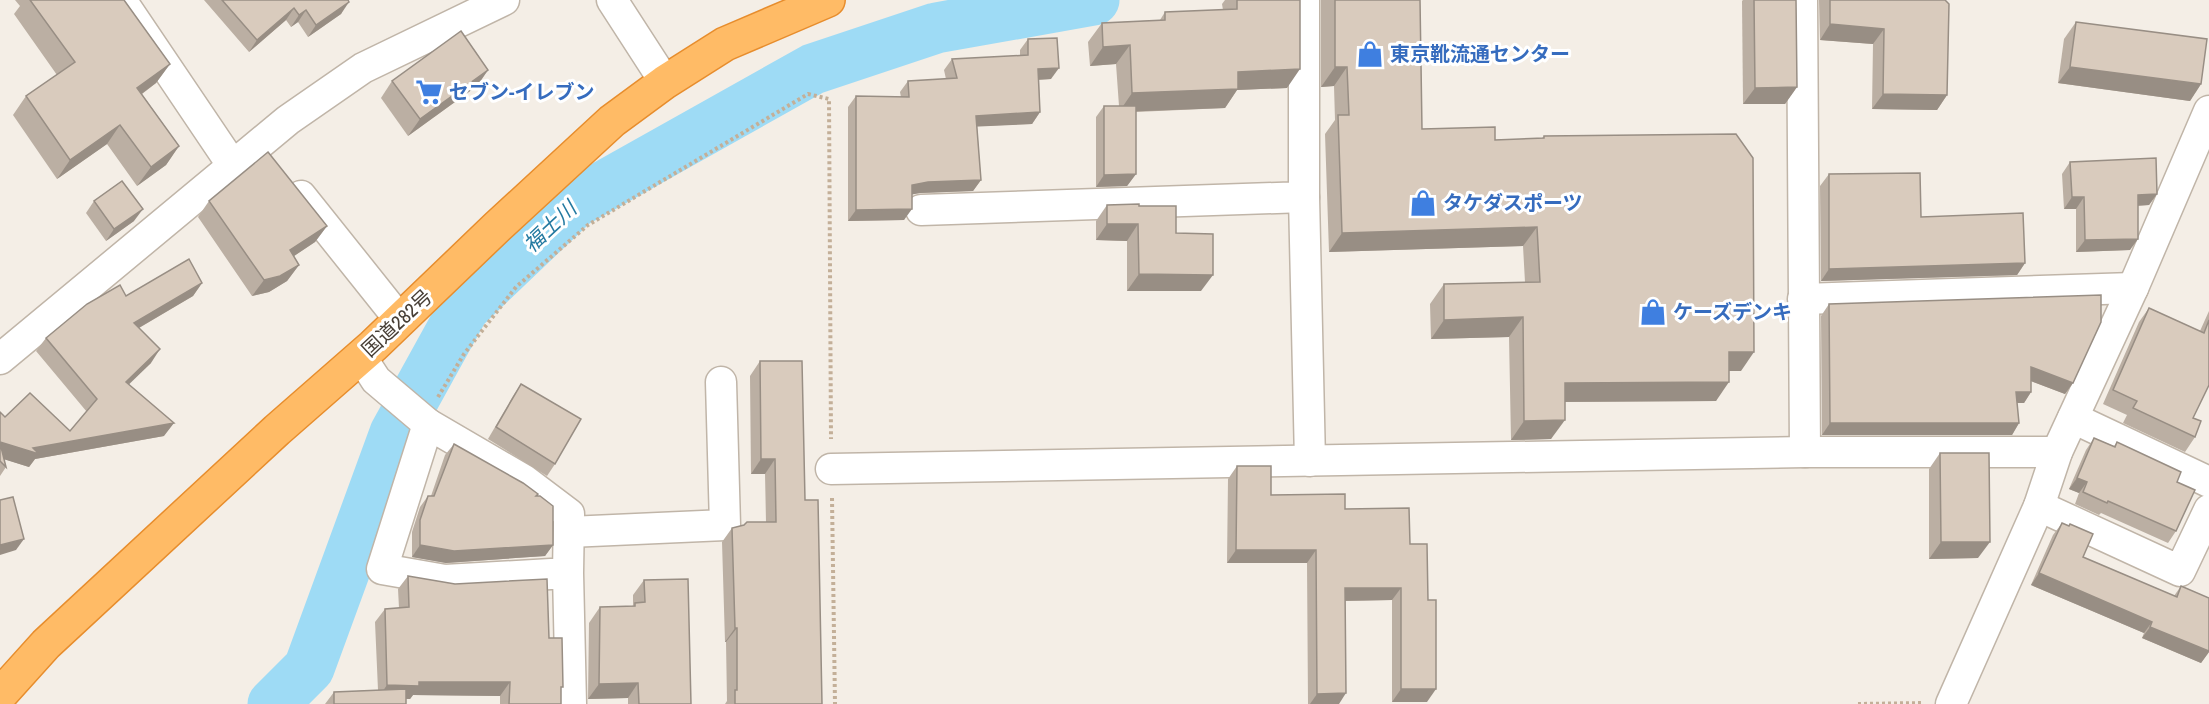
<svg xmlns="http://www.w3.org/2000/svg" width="2209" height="704" font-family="'Archivo Narrow','Noto Sans JP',sans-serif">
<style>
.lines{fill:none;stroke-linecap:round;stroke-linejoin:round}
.river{stroke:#9edbf5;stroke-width:51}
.minor-casing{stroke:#c0b5a8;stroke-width:33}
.highway-casing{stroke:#e78d2d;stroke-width:36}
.path{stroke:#c3af98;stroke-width:4;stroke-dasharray:3 3;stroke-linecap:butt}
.minor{stroke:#fff;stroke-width:30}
.highway{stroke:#fb6;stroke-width:33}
.wall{fill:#bbafa3}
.shaded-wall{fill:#988e84}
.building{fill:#d9cbbd;stroke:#988e84;stroke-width:1.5}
.labels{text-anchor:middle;stroke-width:6;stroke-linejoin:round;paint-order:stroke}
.shop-label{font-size:20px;font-weight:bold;fill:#366cbe;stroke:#fff;text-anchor:start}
.street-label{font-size:20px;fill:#473e35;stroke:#fff}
.water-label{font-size:21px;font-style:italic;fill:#247aa1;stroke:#fff}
</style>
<rect width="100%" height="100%" fill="#f4eee6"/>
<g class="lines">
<path class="river" d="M273 704 309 668 395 433 464 308 574 203 813 69 936 28 1094 0"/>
<defs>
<g id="minor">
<path d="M121 0 233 166"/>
<path d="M612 0 665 82"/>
<path d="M1802 0 1805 452"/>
<path d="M301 196 400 320"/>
<path d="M1304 197 1310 461"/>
<path d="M921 210 1304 197V0"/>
<path d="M1803 299 2133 288"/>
<path d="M361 357 376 380 428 424"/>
<path d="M0 359 288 120 363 68 504 0"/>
<path d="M2073 418 2209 482"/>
<path d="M831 469 1805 452H2057"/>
<path d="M2039 506 2180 571 2209 510"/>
<path d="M569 532 725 525 721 382"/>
<path d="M568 573 445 580 382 569 428 424 524 480 569 514 568 573 571 704"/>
<path d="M1951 704 2039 506 2057 452 2133 288 2209 111"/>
</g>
<path id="highway" d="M0 695 46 644 277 430 373 346 497 227 612 121 665 82 725 44 828 0"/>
</defs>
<use href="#minor" class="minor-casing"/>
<use href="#highway" class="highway-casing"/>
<g class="path">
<path d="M438 397 464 354 516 287 588 225 808 94 829 99 831 439"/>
<path d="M832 498 835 704"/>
<path d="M1858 704 1924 703"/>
</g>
<use href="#minor" class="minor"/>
<use href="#highway" class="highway"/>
</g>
<g class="wall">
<path d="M15 0H124L170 64 156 83 142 94 179 146 166 165 137 186 107 144 57 179 13 115 26 96 57 75 14 14 20 6Z"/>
<path d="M204 0H348L341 14 308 37 298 22 291 27 286 20 249 52Z"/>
<path d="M1225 0H1300L1287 88 1237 90 1225 108 1136 112V174L1127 186 1096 187V117L1104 106H1119L1116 64 1090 66 1088 42 1102 23 1160 20 1165 12 1223 10 1222 4Z"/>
<path d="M1321 0H1420L1422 129 1495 140 1542 138 1544 136 1741 371H1729L1716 401 1565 402 1551 439 1511 440 1509 337 1431 339 1430 304 1444 284 1525 282 1523 246 1329 252 1325 134 1335 120 1334 86 1321 87Z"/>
<path d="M1743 0H1796L1797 87 1785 104H1743L1742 1Z"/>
<path d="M1819 0H1945L1947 95 1937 110 1872 109 1873 44 1820 40Z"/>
<path d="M2076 22 2201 84 2190 101 2058 83 2064 39Z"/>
<path d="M1028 39 1051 79 1039 80 1040 112 1032 124 977 126 981 180 973 191 920 193 912 194 904 220 848 221V107L856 96 901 97 900 92 908 81 946 79 944 70 952 59 1020 56V50Z"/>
<path d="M488 70 477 86 408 136 381 98 392 81Z"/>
<path d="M2070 162 2157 194 2149 205 2138 206 2130 250 2076 252V209H2064L2062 174Z"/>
<path d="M1829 174 1921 217 2025 263 2017 275 1821 281 1820 186Z"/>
<path d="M94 201 134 221 106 241 86 213Z"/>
<path d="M209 201 327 226 315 242 294 256 299 265 287 281 269 292 252 296 198 217Z"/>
<path d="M1107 205 1139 206 1176 233 1201 291H1127V241L1096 240V221Z"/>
<path d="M202 283 193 296 139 328 151 363 128 384 164 436 35 459 29 467 4 459 6 467 0 476V412L5 417 70 431 87 412 36 351 46 338 126 296Z"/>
<path d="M1829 304 2073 383 2065 394 2031 381V392L2024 403H2017L2019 423 2012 435H1822L1821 316Z"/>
<path d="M2149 308 2200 331 2209 311V385L2193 418 2195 437 2185 452 2123 423 2127 415 2103 404 2139 322Z"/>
<path d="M760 361 805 500 822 704H725L727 701 726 642H725L722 542 732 528 766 522 765 474H751L750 376Z"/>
<path d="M521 384 555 464 547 476 488 439 513 396Z"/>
<path d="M2094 438 2114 446 2117 442 2177 482 2176 531 2168 543 2101 513 2099 515 2075 504 2079 493 2069 489 2086 450Z"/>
<path d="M454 444 536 496 553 545 545 556 446 563 412 557V532L420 507 428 496H431L445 455Z"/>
<path d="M1940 453 1978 558 1929 559V469Z"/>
<path d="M1237 466 1271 495 1345 509 1410 544 1427 702H1392V600L1345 601 1339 704H1308L1307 563H1227L1228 479Z"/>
<path d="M2062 523 2068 526 2070 524 2083 557 2174 596 2181 586 2209 598V652L2201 663 2142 638 2144 633 2031 585 2053 535Z"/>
<path d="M408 576 549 638 561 690V704H500V696L413 695 410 699H406V704H325L334 692 378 690 375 622 385 609 399 608 398 589Z"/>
<path d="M644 580 691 704H628V698L588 699 589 623 600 607H632L633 605V595Z"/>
</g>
<g class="shaded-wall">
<path d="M349 2 341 14 308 37 316 25Z"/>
<path d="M294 8 286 20 249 52 257 40Z"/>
<path d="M306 10 298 22 291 27 299 15Z"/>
<path d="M1830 24 1884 29 1873 44 1820 40Z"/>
<path d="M1130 45 1116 64 1090 66 1103 47Z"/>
<path d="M170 64 156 83 124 107 137 88Z"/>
<path d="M1335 67H1347L1334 86 1321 87Z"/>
<path d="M2070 67 2201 84 2190 101 2058 83Z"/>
<path d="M1059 68 1051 79 1030 80 1038 69Z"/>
<path d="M1300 69 1287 88 1237 90 1225 108 1119 112 1132 93 1238 72Z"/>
<path d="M488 70 477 86 408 136 420 119Z"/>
<path d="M1797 87 1785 104H1743L1755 88Z"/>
<path d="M1883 94 1947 95 1937 110 1872 109Z"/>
<path d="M1040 112 1032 124 968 127 976 116Z"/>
<path d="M120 125 107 144 57 179 70 160Z"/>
<path d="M179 146 166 165 137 186 151 167Z"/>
<path d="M1136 174 1127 186 1096 187 1104 175Z"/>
<path d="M981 180 973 191 920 193 904 196 912 185 928 182Z"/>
<path d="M2157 194 2149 205 2129 206 2138 195Z"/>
<path d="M2072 197H2084L2076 209H2064Z"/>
<path d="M143 209 134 221 106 241 114 229Z"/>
<path d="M912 209 904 220 848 221 856 210Z"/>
<path d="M1107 224H1138L1127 241 1096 240Z"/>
<path d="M327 226 315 242 279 266 290 250Z"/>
<path d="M1537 227 1523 246 1329 252 1342 233Z"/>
<path d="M2138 239 2130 250 2076 252 2085 240Z"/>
<path d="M2025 263 2017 275 1821 281 1829 269Z"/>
<path d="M299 265 287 281 269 292 252 296 264 280Z"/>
<path d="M1139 274 1213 275 1201 291H1127Z"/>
<path d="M202 283 193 296 125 336 134 323Z"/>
<path d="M1523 317 1509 337 1431 339 1444 320Z"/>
<path d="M160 349 151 363 117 396 126 382Z"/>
<path d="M1729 352H1754L1741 371H1716Z"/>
<path d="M2031 367 2073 383 2065 394 2023 378Z"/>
<path d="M1729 382 1716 401 1551 402 1565 383Z"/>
<path d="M2016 392H2031L2024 403H2008Z"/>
<path d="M1565 420 1551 439 1511 440 1524 421Z"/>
<path d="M174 423 164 436 35 459 29 467 0 458V442L33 448Z"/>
<path d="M1830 423H2019L2012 435H1822Z"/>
<path d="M761 459H775L765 474H751Z"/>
<path d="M2077 478 2087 482 2079 493 2069 489Z"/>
<path d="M24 539 16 550 0 555V545Z"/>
<path d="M1941 542H1990L1978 558 1929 559Z"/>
<path d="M420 545H553L545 556 446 563 412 557Z"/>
<path d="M1236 550H1316L1307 563H1227Z"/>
<path d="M2039 573 2152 622 2144 633 2031 585Z"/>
<path d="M1345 588H1401L1392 600 1336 601Z"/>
<path d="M2150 627 2209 651V652L2201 663 2142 638Z"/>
<path d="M735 628H737L726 642H725Z"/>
<path d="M419 682H510L500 696 413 695 410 699 378 698 387 685Z"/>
<path d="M638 683 628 698 588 699 599 684Z"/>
<path d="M1401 689H1436L1427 702H1392Z"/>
<path d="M1346 693 1339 704H1310L1317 694Z"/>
</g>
<g class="building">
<path d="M30 0H124L170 64 137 88 179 146 151 167 120 125 70 160 26 96 75 62Z"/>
<path d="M222 0H348L349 2 316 25 306 10 299 15 294 8 257 40Z"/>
<path d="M1237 0H1300V69L1238 72V89L1132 93 1130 45 1103 47 1102 23 1165 20V12L1237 9Z"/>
<path d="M1335 0H1420L1422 129 1495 127V140L1544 138V136L1736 134 1753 158 1754 352H1729V382L1565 383V420L1524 421 1523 317 1444 320V284L1540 282 1537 227 1342 233 1338 115H1349L1347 67H1335Z"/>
<path d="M1754 0H1796L1797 87 1755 88Z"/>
<path d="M1830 0H1945L1949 4 1947 95 1883 94 1884 29 1830 24Z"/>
<path d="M2076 22 2207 39 2201 84 2070 67Z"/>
<path d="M461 31 488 70 420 119 392 81Z"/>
<path d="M1057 38 1059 68 1038 69 1040 112 976 116 981 180 928 182 912 185V209L856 210V96L909 97 908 81 957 78 952 59 1028 55V39Z"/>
<path d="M1104 106H1136V174L1104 175Z"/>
<path d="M268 152 327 226 290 250 299 265 280 276 264 280 209 201Z"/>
<path d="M2156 158 2157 194 2138 195V239L2085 240 2084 197H2072L2070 162Z"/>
<path d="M1920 173 1921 217 2023 213 2025 263 1829 269V174Z"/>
<path d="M122 181 143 209 114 229 94 201Z"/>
<path d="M1139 204V206H1176V233L1213 234V275L1139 274 1138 224H1107V205Z"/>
<path d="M189 259 202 283 134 323 160 349 126 382 174 423 33 448 39 454 0 442V412L5 417 30 393 70 431 97 399 46 338 87 304 120 285 126 296Z"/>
<path d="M2101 295V322L2073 383 2031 367V392H2016L2019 423H1830L1829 304Z"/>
<path d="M2149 308 2204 333 2209 320V385L2193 418 2201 421 2195 437 2133 408 2137 401 2113 390Z"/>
<path d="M760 361H802L805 500H818L822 704H735V690H737V628H735L732 528 744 525 747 522H776L775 459H761Z"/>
<path d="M521 384 581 419 555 464 496 427Z"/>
<path d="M2094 438 2115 447 2117 442 2181 472 2177 482 2195 490 2176 531 2108 501 2107 503 2083 492 2087 482 2077 478Z"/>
<path d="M0 443 6 467 0 461Z"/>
<path d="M454 444 523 483 538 494 536 496H540L553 506V545L454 551 420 545V520L428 496H434Z"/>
<path d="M1940 453H1989L1990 542H1941Z"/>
<path d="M1237 466H1271V495L1345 494V509L1409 508 1410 544H1427L1428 600H1436V689H1401V588H1345L1346 693 1317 694 1316 550H1236Z"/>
<path d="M13 497 24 539 0 545V500Z"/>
<path d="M2062 523 2069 526 2070 524 2093 534 2083 557 2177 597 2181 586 2209 598V651L2150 627 2152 622 2039 573Z"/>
<path d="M408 576 455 584 547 579 549 638H562L563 687H561V704H509L510 682H419V686L387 685 385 609 409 607Z"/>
<path d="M688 579 691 704H639L638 683 599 684 600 607 635 606V603L645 602 644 580Z"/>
<path d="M406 689V704H334V692Z"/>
</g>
<defs>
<symbol id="shop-bare" viewBox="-9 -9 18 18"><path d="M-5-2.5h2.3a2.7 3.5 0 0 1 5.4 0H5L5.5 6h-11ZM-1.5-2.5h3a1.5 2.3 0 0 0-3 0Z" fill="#3f7fe0" stroke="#fff" stroke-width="2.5" paint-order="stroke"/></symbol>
<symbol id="supermarket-bare" viewBox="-9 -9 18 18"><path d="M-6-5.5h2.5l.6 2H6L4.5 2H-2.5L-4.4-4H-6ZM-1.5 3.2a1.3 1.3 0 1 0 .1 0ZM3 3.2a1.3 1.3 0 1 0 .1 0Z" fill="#3f7fe0" stroke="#fff" stroke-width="2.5" paint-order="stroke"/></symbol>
</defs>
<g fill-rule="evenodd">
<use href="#shop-bare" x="1351" y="35" width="38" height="38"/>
<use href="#supermarket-bare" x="410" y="73" width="38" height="38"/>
<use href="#shop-bare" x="1404" y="184" width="38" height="38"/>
<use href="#shop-bare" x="1634" y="293" width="38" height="38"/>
</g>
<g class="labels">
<g class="shop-label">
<text x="1390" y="61">東京靴流通センター</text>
<text x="449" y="99">セブン-イレブン</text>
<text x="1443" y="210">タケダスポーツ</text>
<text x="1673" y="319">ケーズデンキ</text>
</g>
<g class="street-label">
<text transform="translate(397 323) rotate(-43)" y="7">国道282号</text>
</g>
<g class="water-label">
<text transform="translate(550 227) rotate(-43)" y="7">福士川</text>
</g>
</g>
</svg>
